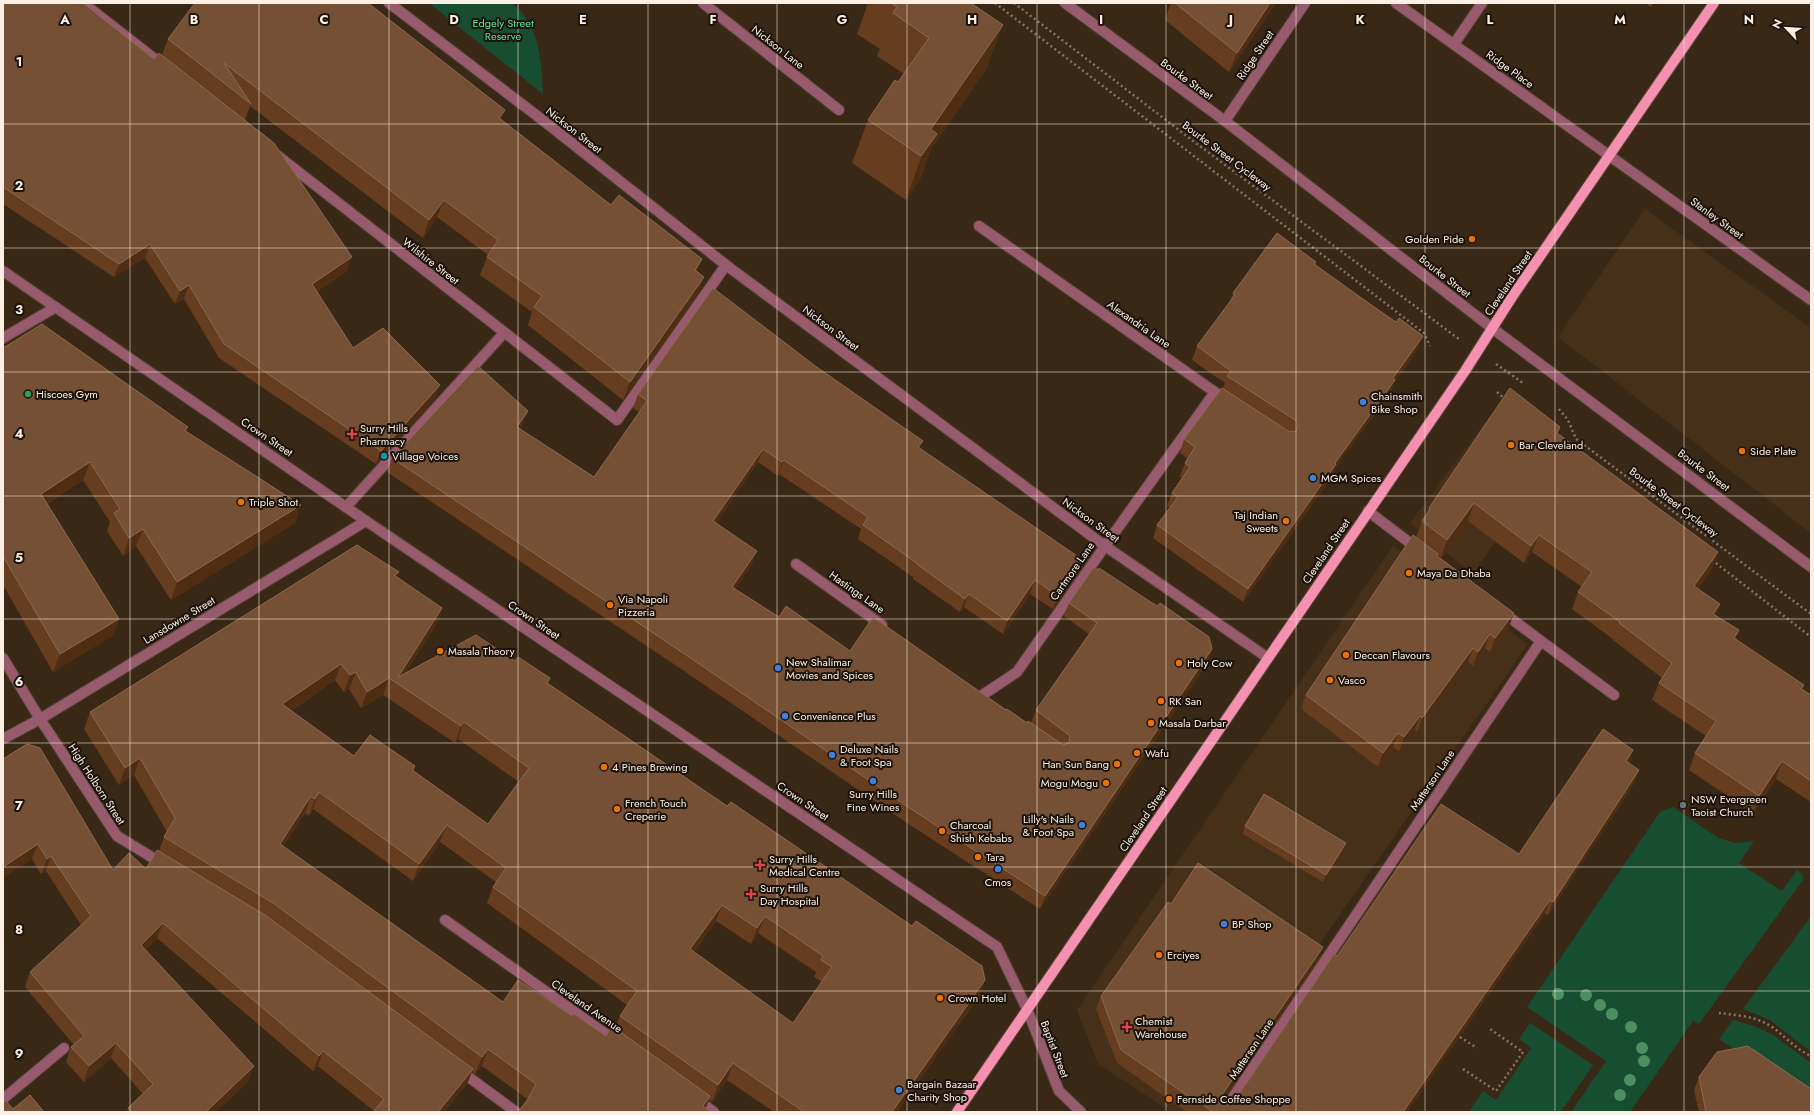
<svg xmlns="http://www.w3.org/2000/svg" width="1814" height="1115" font-family="Jost,sans-serif">
<style>
.built{fill:#473019}
.green{fill:#174d31}
.lines{fill:none;stroke-linecap:round;stroke-linejoin:round}
.service-casing{stroke:#554434;stroke-width:12}
.pedestrian-casing{stroke:#554434;stroke-width:12}
.minor-casing{stroke:#554434;stroke-width:12}
.tertiary-casing{stroke:#554434;stroke-width:12}
.primary-casing{stroke:#554434;stroke-width:12}
.path{stroke:#857567;stroke-width:2.5;stroke-dasharray:2 3;stroke-linecap:butt}
.service{stroke:#985b6e;stroke-width:10}
.pedestrian{stroke:#985b6e;stroke-width:10}
.minor{stroke:#985b6e;stroke-width:10}
.tertiary{stroke:#985b6e;stroke-width:10}
.primary{stroke:#f690b1;stroke-width:10}
.tree{fill:#4d8f60}
.wall{fill:#663d1f;fill-rule:evenodd}
.shaded-wall{fill:#4e2d13}
.building{fill:#765034;stroke:#8b6950;fill-rule:evenodd}
.grid{fill:none;stroke:#fcefe4;stroke-width:1;stroke-opacity:0.55}
.food-dot{fill:#e8710a;stroke:#1b130b;stroke-width:1.5}
.leisure-dot{fill:#2e9e5b;stroke:#1b130b;stroke-width:1.5}
.shop-dot{fill:#3f7fe0;stroke:#1b130b;stroke-width:1.5}
.health-dot{fill:#e0444e;stroke:#1b130b;stroke-width:1.5}
.culture-dot{fill:#0f9aa8;stroke:#1b130b;stroke-width:1.5}
.worship-dot{fill:#6b7280;stroke:#1b130b;stroke-width:1.5}
.labels{text-anchor:middle;stroke-width:4;stroke-linejoin:round;paint-order:stroke}
.park-label{font-size:11px;fill:#5de49b;stroke:#1b130b}
.street-label{font-size:11px;fill:#fcefe4;stroke:#1b130b}
.poi-label{font-size:11px;fill:#fcefe4;stroke:#1b130b;text-anchor:start}
.grid-label{font-size:13px;text-anchor:middle;font-weight:bold;fill:#fcefe4;stroke:#1b130b;stroke-width:4;stroke-linejoin:round;paint-order:stroke}
</style>
<rect width="100%" height="100%" fill="#3a2817"/>
<g class="built">
<path d="M1645 209 1811 328V533L1558 337Z"/>
<path d="M1499 404 1559 448 1473 574 1410 523Z"/>
<path d="M1393 546 1528 644 1203 1112H1172L1098 1064 1077 1010Z"/>
</g>
<g class="green">
<path d="M429 3H512C540 25 541 60 543 94Z"/>
<path d="M1673 807 1717 837 1734 843 1754 841 1739 863 1782 891 1797 870 1802 874 1803 880 1699 1024 1693 1021 1630 1112H1571L1606 1061 1527 1007 1660 812Z"/>
<path d="M1811 916V1052L1770 1020 1743 1009Z"/>
<path d="M1733 1020 1751 1025 1772 1034 1811 1063V1101L1719 1039Z"/>
<path d="M1530 1023 1593 1065 1561 1112H1472L1470 1110 1483 1091 1496 1100 1531 1048 1519 1039Z"/>
</g>
<g class="lines">
<defs>
<g id="service">
<path d="M703 3 839 110"/>
<path d="M1396 3 1811 300"/>
<path d="M1454 44 1482 3"/>
<path d="M979 226 1219 395"/>
<path d="M3 338 56 307"/>
<path d="M1368 511 1419 550"/>
<path d="M796 564 882 625"/>
<path d="M1541 641 1614 695"/>
<path d="M981 696 1017 672 1105 546 1215 392"/>
<path d="M445 920 617 1042"/>
<path d="M3 1099 64 1048"/>
<path d="M696 1099 714 1112"/>
<path d="M1223 1112 1541 641 1501 611"/>
</g>
<path id="pedestrian" d="M346 507 504 333"/>
<g id="minor">
<path d="M83 3 165 67"/>
<path d="M389 3 540 118 726 265 1105 546 1268 658"/>
<path d="M1225 121 1305 3"/>
<path d="M278 156 617 420 726 265"/>
<path d="M3 658 40 719 117 836 163 864"/>
<path d="M3 739 40 719 366 521"/>
<path d="M459 1070 516 1112"/>
</g>
<g id="tertiary">
<path d="M1065 3 1225 121 1492 328 1811 567"/>
<path d="M3 271 366 521 997 947 1027 1009 1059 1091 1081 1112"/>
</g>
<path id="primary" d="M957 1112 1465 371 1512 297 1714 3"/>
</defs>
<use href="#service" class="service-casing"/>
<use href="#pedestrian" class="pedestrian-casing"/>
<use href="#minor" class="minor-casing"/>
<use href="#tertiary" class="tertiary-casing"/>
<use href="#primary" class="primary-casing"/>
<g class="path">
<path d="M995 3 1424 333 1430 346"/>
<path d="M1014 3 1197 144 1459 339"/>
<path d="M1496 364 1523 383"/>
<path d="M1497 392 1506 400"/>
<path d="M1559 409 1568 420 1576 439 1811 614"/>
<path d="M1712 560 1811 637"/>
<path d="M1719 1013C1734 1015 1752 1016 1765 1023 1780 1030 1794 1049 1811 1056"/>
<path d="M1460 1037 1477 1048"/>
<path d="M1463 1069 1496 1091 1523 1052 1490 1029"/>
</g>
<use href="#service" class="service"/>
<use href="#pedestrian" class="pedestrian"/>
<use href="#minor" class="minor"/>
<use href="#tertiary" class="tertiary"/>
<use href="#primary" class="primary"/>
</g>
<g class="tree">
<circle cx="1558" cy="994" r="6"/>
<circle cx="1586" cy="995" r="6"/>
<circle cx="1600" cy="1005" r="6"/>
<circle cx="1612" cy="1014" r="6"/>
<circle cx="1631" cy="1027" r="6"/>
<circle cx="1642" cy="1048" r="6"/>
<circle cx="1644" cy="1061" r="6"/>
<circle cx="1630" cy="1080" r="6"/>
<circle cx="1620" cy="1095" r="6"/>
</g>
<g class="wall">
<path d="M868 3H971L987 68 931 149 921 177 906 200 852 163 868 120 898 82 904 74 877 56 880 49 857 34Z"/>
<path d="M1171 3H1276L1229 72 1165 20Z"/>
<path d="M1645 3H1653L1651 7Z"/>
<path d="M3 4 154 59 162 55 168 39 501 119 611 205 704 277 698 294 623 400 528 325 532 312 480 275 487 257 488 255 437 217 423 238 250 106 245 120 347 271 317 291 353 348 435 399 376 464 219 358 184 299 175 304 145 258 114 277 3 204Z"/>
<path d="M1315 264 1418 349 1394 383 1390 393 1334 469 1332 477 1243 602 1153 538 1157 525 1170 508 1167 506 1172 493 1182 478 1180 476 1185 463 1188 459 1180 453 1184 439 1223 388 1225 383 1192 360 1197 346 1230 301 1233 293Z"/>
<path d="M3 348 188 427 186 432 295 523 171 600 136 546 123 556 107 531 110 522 83 480 47 504 119 619 112 636 53 672 3 585Z"/>
<path d="M638 394 920 448 1078 573 1053 609 1030 594 1003 634 964 607 960 612 913 579V577L858 539 861 529 779 474 778 476 758 462 716 523 752 564 735 589 779 617 850 651 1006 710 1027 723H1031L1036 710 1089 634 1064 616 1069 603 1208 662 1040 909 907 823 687 673 387 472 392 458 523 424 520 429 594 477 639 412 633 408Z"/>
<path d="M1558 434 1712 569 1698 589 1715 615 1739 630 1736 639 1811 695V802L1776 779 1753 813 1689 770 1695 753 1706 736 1652 700 1659 683 1662 678 1613 640V639L1572 609 1578 592 1582 587 1532 552 1524 563 1468 521 1441 558 1438 555 1437 557 1509 627 1490 652 1485 648 1473 666 1468 662 1417 732 1415 730 1399 752 1393 747 1378 767 1301 709 1306 695 1416 537 1422 521 1427 514 1429 508Z"/>
<path d="M397 577 442 608 436 625 405 673 548 683 727 806 985 980 979 996 897 1112H774L727 1080 712 1102 709 1100 706 1108 527 1099 482 1066 475 1074 472 1071 467 1084 444 1112H373L374 1111 318 1066 313 1071 157 938 145 950 249 1081 216 1112H127L128 1108 143 1094 111 1058 84 1082 66 1062 71 1047 74 1045 25 987 30 972 81 925 46 871 41 874 32 859 3 759 113 870 146 869 159 851 164 837 167 832 134 775 119 785 84 729 90 712ZM335 680 344 692 349 689 361 708 383 695 455 743 458 739 519 782 488 824 414 771 415 766 354 756 291 711ZM313 809 413 881 440 842 496 882 493 887 487 903 627 1005 620 1016 615 1028 606 1036 572 1016 503 1002 283 846 305 813 309 816ZM716 921 751 944 758 933 816 972 814 977 822 982 793 1023 694 952Z"/>
<path d="M1633 750 1629 763 1634 783 1548 915 1545 913 1407 1112H1187L1117 1063 1096 1009 1101 996 1171 904 1318 960 1222 1102 1228 1105 1233 1103 1337 956 1519 854Z"/>
<path d="M1245 826 1346 843 1343 850 1323 882 1243 834Z"/>
<path d="M1699 1077 1811 1112H1699L1694 1090Z"/>
</g>
<g class="shaded-wall">
<path d="M1270 3H1276L1229 72 1237 53Z"/>
<path d="M1003 25 987 68 931 149 921 177 906 200 931 129Z"/>
<path d="M505 110 499 127V118Z"/>
<path d="M444 200 437 217 423 238 429 220Z"/>
<path d="M150 244 145 258 114 277 119 264Z"/>
<path d="M352 257 347 271 307 297 312 284Z"/>
<path d="M702 259 696 276 695 270Z"/>
<path d="M704 277 698 294 623 400 630 382Z"/>
<path d="M189 285 184 299 175 304 180 291Z"/>
<path d="M1423 336 1418 349 1394 383 1390 393 1334 469 1332 477 1243 602 1248 589 1393 378Z"/>
<path d="M440 385 435 399 376 464 381 451Z"/>
<path d="M528 411 523 424 512 440 517 427Z"/>
<path d="M923 441 918 454V447Z"/>
<path d="M763 449 758 462 709 534 713 521Z"/>
<path d="M784 460 779 474 778 476 782 462Z"/>
<path d="M90 462 83 480 34 512 41 494Z"/>
<path d="M1474 503 1468 521 1441 558 1447 540Z"/>
<path d="M301 505 295 523 171 600 177 582Z"/>
<path d="M143 529 136 546 123 556 129 538Z"/>
<path d="M1539 535 1532 552 1524 563 1531 546Z"/>
<path d="M757 551 752 564 727 601 732 587Z"/>
<path d="M1718 552 1712 569 1688 604 1694 586Z"/>
<path d="M1083 560 1078 573 1053 609 1058 596Z"/>
<path d="M399 572 393 589 394 575Z"/>
<path d="M1035 580 1030 594 1003 634 1007 621Z"/>
<path d="M969 594 964 607 960 612 965 599Z"/>
<path d="M1720 604 1714 621 1713 614Z"/>
<path d="M442 608 436 625 398 684V677Z"/>
<path d="M1514 613 1509 627 1490 652 1495 638Z"/>
<path d="M119 619 112 636 53 672 60 654Z"/>
<path d="M1739 630 1733 648 1734 638Z"/>
<path d="M1490 634 1485 648 1473 666 1478 652Z"/>
<path d="M1473 648 1468 662 1417 732 1422 718Z"/>
<path d="M1212 649 1208 662 1040 909 1045 896Z"/>
<path d="M341 664 335 680 276 721 282 704Z"/>
<path d="M356 672 349 689 344 692 350 675Z"/>
<path d="M389 678 383 695 361 708 367 692Z"/>
<path d="M1420 716 1415 730 1399 752 1404 737Z"/>
<path d="M464 722 458 739 455 743 461 726Z"/>
<path d="M1398 733 1393 747 1378 767 1383 753Z"/>
<path d="M1633 750 1629 763 1626 761Z"/>
<path d="M140 758 134 775 119 785 125 768Z"/>
<path d="M1782 761 1776 779 1753 813 1759 796Z"/>
<path d="M1639 770 1634 783 1548 915 1553 902Z"/>
<path d="M319 792 313 809 309 816 315 799Z"/>
<path d="M311 796 305 813 274 861 280 844Z"/>
<path d="M447 825 440 842 413 881 419 864Z"/>
<path d="M1346 843 1343 850 1323 882 1326 875Z"/>
<path d="M38 844 32 859 3 878V867Z"/>
<path d="M51 856 46 871 41 874 47 859Z"/>
<path d="M1550 900 1545 913 1407 1112H1403Z"/>
<path d="M722 905 716 921 684 966 690 949Z"/>
<path d="M765 916 758 933 751 944 757 928Z"/>
<path d="M163 923 157 938 135 961 141 945Z"/>
<path d="M1323 947 1318 960 1218 1108 1222 1095Z"/>
<path d="M985 980 979 996 897 1112H892Z"/>
<path d="M116 1043 111 1058 84 1082 89 1066Z"/>
<path d="M488 1049 482 1066 475 1074 482 1057Z"/>
<path d="M323 1051 318 1066 313 1071 319 1056Z"/>
<path d="M733 1063 727 1080 712 1102 718 1085Z"/>
<path d="M254 1066 249 1081 216 1112H206Z"/>
<path d="M473 1069 467 1084 444 1112H438Z"/>
<path d="M710 1096 704 1112 703 1106Z"/>
</g>
<g class="building">
<path d="M4 3H83L154 59 159 53 274 143 352 257 312 284 353 348 383 328 440 385 381 451 224 344 189 285 180 291 150 244 119 264 3 187V4Z"/>
<path d="M195 3H368L505 110 499 118 611 205 619 195 702 259 695 270 704 277 630 382 534 307 542 296 487 257 498 240 444 200 429 220 224 63 251 104 168 39Z"/>
<path d="M891 3H971L1003 25 931 129 937 134 921 156 868 120 895 80 898 82 929 38 893 13 897 7Z"/>
<path d="M1175 3H1270L1237 53Z"/>
<path d="M1277 233 1316 262 1314 264 1377 309 1396 322 1399 318 1423 336 1393 378 1395 380 1335 463 1336 464 1248 589 1157 525 1178 497 1172 493 1190 467 1185 463 1195 447 1184 439 1222 388 1288 431 1294 432 1297 429 1298 423 1295 420 1227 376 1231 371 1197 346 1235 295 1233 293Z"/>
<path d="M713 288 818 368 923 441 918 447 1083 560 1058 596 1035 580 1007 621 969 594 965 599 918 565V564L863 525 868 517 784 460 782 462 763 449 713 521 757 551 732 587 779 617 786 606 850 651 873 617 1006 710 1007 709 1027 723 1028 721 1063 745 1069 743 1070 736 1036 710 1097 623 1069 603 1094 567 1098 570 1099 568 1157 606 1160 603 1209 637 1212 649 1045 896 911 809 692 659 392 458 478 366 528 411 517 427 594 477 647 401 638 394Z"/>
<path d="M42 324 188 427 184 430 301 505 177 582 143 529 129 538 114 513 120 509 90 462 41 494 119 619 60 654 3 556V348Z"/>
<path d="M1510 388 1560 427 1557 433 1718 552 1694 586 1720 604 1713 614 1739 630 1734 638 1804 685 1801 689 1811 695V781L1782 761 1759 796 1695 753 1716 721 1659 683 1672 663 1619 623 1620 622 1578 592 1592 572 1539 535 1531 546 1474 503 1447 540 1422 521 1430 509 1429 508Z"/>
<path d="M1413 535 1438 554 1437 556 1514 613 1495 638 1490 634 1478 652 1473 648 1422 718 1420 716 1404 737 1398 733 1383 753 1306 695Z"/>
<path d="M357 545 399 572 394 575 442 608 398 677 476 635 515 661 518 657 550 678 547 683 727 806 731 802 912 926 916 921 982 966 985 980 892 1112H804L733 1063 718 1085 620 1016 637 991 493 887 506 868 447 825 419 864 319 792 315 799 311 796 280 844 503 1002 518 980 572 1016 574 1014 606 1036 612 1026 710 1096 703 1106 711 1112H518L528 1099 536 1084 488 1049 482 1057 273 903 164 837 175 818 140 758 125 768 90 712ZM341 664 350 675 356 672 367 692 389 678 461 726 464 722 529 768 488 824 412 770 415 766 370 735 354 756 282 704ZM722 905 757 928 765 916 823 956 821 960 832 967 793 1023 690 949Z"/>
<path d="M1603 729 1633 750 1626 761 1639 770 1553 902 1550 900 1403 1112H1213L1198 1101 1197 1102 1121 1050 1101 996 1168 902 1171 904 1198 863 1323 947 1222 1095V1102L1228 1105 1233 1103 1334 954 1337 956 1441 804 1519 854Z"/>
<path d="M27 744 40 748 113 870 129 853 146 869 157 850 265 915 473 1069 438 1112H373L384 1099 323 1051 319 1056 163 923 141 945 254 1066 206 1112H132L128 1108 153 1084 116 1043 89 1066 71 1047 84 1036 30 972 91 916 51 856 47 859 38 844 3 867V759Z"/>
<path d="M1264 794 1346 843 1326 875 1245 826Z"/>
<path d="M1748 1046 1811 1089V1112H1706L1699 1077 1717 1052Z"/>
<path d="M30 1095 44 1112H3V1103L6 1101 13 1109Z"/>
</g>
<path class="grid" d="M130 3V1112M259 3V1112M389 3V1112M518 3V1112M648 3V1112M777 3V1112M907 3V1112M1037 3V1112M1166 3V1112M1296 3V1112M1425 3V1112M1555 3V1112M1684 3V1112M3 124H1811M3 248H1811M3 372H1811M3 496H1811M3 619H1811M3 743H1811M3 867H1811M3 991H1811"/>
<g class="food-dot">
<circle cx="1472" cy="239" r="4"/>
<circle cx="1511" cy="445" r="4"/>
<circle cx="1742" cy="451" r="4"/>
<circle cx="241" cy="502" r="4"/>
<circle cx="1286" cy="521" r="4"/>
<circle cx="1409" cy="573" r="4"/>
<circle cx="610" cy="605" r="4"/>
<circle cx="440" cy="651" r="4"/>
<circle cx="1346" cy="655" r="4"/>
<circle cx="1179" cy="663" r="4"/>
<circle cx="1330" cy="680" r="4"/>
<circle cx="1161" cy="701" r="4"/>
<circle cx="1151" cy="723" r="4"/>
<circle cx="1137" cy="753" r="4"/>
<circle cx="1117" cy="764" r="4"/>
<circle cx="604" cy="767" r="4"/>
<circle cx="1106" cy="783" r="4"/>
<circle cx="617" cy="809" r="4"/>
<circle cx="942" cy="831" r="4"/>
<circle cx="978" cy="857" r="4"/>
<circle cx="1159" cy="955" r="4"/>
<circle cx="940" cy="998" r="4"/>
<circle cx="1169" cy="1099" r="4"/>
</g>
<circle class="leisure-dot" cx="28" cy="394" r="4"/>
<g class="shop-dot">
<circle cx="1363" cy="402" r="4"/>
<circle cx="1313" cy="478" r="4"/>
<circle cx="778" cy="668" r="4"/>
<circle cx="785" cy="716" r="4"/>
<circle cx="832" cy="755" r="4"/>
<circle cx="873" cy="781" r="4"/>
<circle cx="1082" cy="825" r="4"/>
<circle cx="998" cy="869" r="4"/>
<circle cx="1224" cy="924" r="4"/>
<circle cx="899" cy="1090" r="4"/>
</g>
<g class="health-dot">
<path d="M350 428h4v4h4v4h-4v4h-4v-4h-4v-4h4z"/>
<path d="M758 859h4v4h4v4h-4v4h-4v-4h-4v-4h4z"/>
<path d="M749 888h4v4h4v4h-4v4h-4v-4h-4v-4h4z"/>
<path d="M1125 1021h4v4h4v4h-4v4h-4v-4h-4v-4h4z"/>
</g>
<circle class="culture-dot" cx="384" cy="456" r="4"/>
<circle class="worship-dot" cx="1683" cy="805" r="4"/>
<g class="labels">
<g class="park-label">
<text x="503" y="27">Edgely Street<tspan x="503" dy="13">Reserve</tspan></text>
</g>
<g class="street-label">
<text transform="translate(778 47) rotate(38)" y="4">Nickson Lane</text>
<text transform="translate(1255 55) rotate(-56)" y="4">Ridge Street</text>
<text transform="translate(1510 69) rotate(36)" y="4">Ridge Place</text>
<text transform="translate(1187 79) rotate(36)" y="4">Bourke Street</text>
<text transform="translate(574 130) rotate(38)" y="4">Nickson Street</text>
<text transform="translate(1227 156) rotate(37)" y="4">Bourke Street Cycleway</text>
<text transform="translate(1717 218) rotate(36)" y="4">Stanley Street</text>
<text transform="translate(431 261) rotate(38)" y="4">Wilshire Street</text>
<text transform="translate(1445 276) rotate(38)" y="4">Bourke Street</text>
<text transform="translate(1508 283) rotate(-56)" y="4">Cleveland Street</text>
<text transform="translate(1139 324) rotate(35)" y="4">Alexandria Lane</text>
<text transform="translate(831 328) rotate(37)" y="4">Nickson Street</text>
<text transform="translate(267 437) rotate(34)" y="4">Crown Street</text>
<text transform="translate(1704 470) rotate(37)" y="4">Bourke Street</text>
<text transform="translate(1674 502) rotate(37)" y="4">Bourke Street Cycleway</text>
<text transform="translate(1091 520) rotate(36)" y="4">Nickson Street</text>
<text transform="translate(1326 551) rotate(-56)" y="4">Cleveland Street</text>
<text transform="translate(1072 571) rotate(-55)" y="4">Cartmore Lane</text>
<text transform="translate(857 592) rotate(35)" y="4">Hastings Lane</text>
<text transform="translate(179 620) rotate(-31)" y="4">Lansdowne Street</text>
<text transform="translate(534 620) rotate(34)" y="4">Crown Street</text>
<text transform="translate(1432 780) rotate(-56)" y="4">Matterson Lane</text>
<text transform="translate(97 784) rotate(57)" y="4">High Holborn Street</text>
<text transform="translate(803 801) rotate(34)" y="4">Crown Street</text>
<text transform="translate(1143 819) rotate(-56)" y="4">Cleveland Street</text>
<text transform="translate(587 1006) rotate(35)" y="4">Cleveland Avenue</text>
<text transform="translate(1055 1049) rotate(69)" y="4">Baptist Street</text>
<text transform="translate(1251 1049) rotate(-56)" y="4">Matterson Lane</text>
</g>
<g class="poi-label">
<text x="1464" y="243" text-anchor="end">Golden Pide</text>
<text x="36" y="398">Hiscoes Gym</text>
<text x="1371" y="400">Chainsmith<tspan x="1371" dy="13">Bike Shop</tspan></text>
<text x="360" y="432">Surry Hills<tspan x="360" dy="13">Pharmacy</tspan></text>
<text x="1519" y="449">Bar Cleveland</text>
<text x="1750" y="455">Side Plate</text>
<text x="392" y="460">Village Voices</text>
<text x="1321" y="482">MGM Spices</text>
<text x="249" y="506">Triple Shot</text>
<text x="1278" y="519" text-anchor="end">Taj Indian<tspan x="1278" dy="13">Sweets</tspan></text>
<text x="1417" y="577">Maya Da Dhaba</text>
<text x="618" y="603">Via Napoli<tspan x="618" dy="13">Pizzeria</tspan></text>
<text x="448" y="655">Masala Theory</text>
<text x="1354" y="659">Deccan Flavours</text>
<text x="786" y="666">New Shalimar<tspan x="786" dy="13">Movies and Spices</tspan></text>
<text x="1187" y="667">Holy Cow</text>
<text x="1338" y="684">Vasco</text>
<text x="1169" y="705">RK San</text>
<text x="793" y="720">Convenience Plus</text>
<text x="1159" y="727">Masala Darbar</text>
<text x="840" y="753">Deluxe Nails<tspan x="840" dy="13">&amp; Foot Spa</tspan></text>
<text x="1145" y="757">Wafu</text>
<text x="1109" y="768" text-anchor="end">Han Sun Bang</text>
<text x="612" y="771">4 Pines Brewing</text>
<text x="1098" y="787" text-anchor="end">Mogu Mogu</text>
<text x="873" y="798" text-anchor="middle">Surry Hills<tspan x="873" dy="13">Fine Wines</tspan></text>
<text x="1691" y="803">NSW Evergreen<tspan x="1691" dy="13">Taoist Church</tspan></text>
<text x="625" y="807">French Touch<tspan x="625" dy="13">Creperie</tspan></text>
<text x="1074" y="823" text-anchor="end">Lilly's Nails<tspan x="1074" dy="13">&amp; Foot Spa</tspan></text>
<text x="950" y="829">Charcoal<tspan x="950" dy="13">Shish Kebabs</tspan></text>
<text x="986" y="861">Tara</text>
<text x="769" y="863">Surry Hills<tspan x="769" dy="13">Medical Centre</tspan></text>
<text x="998" y="886" text-anchor="middle">Cmos</text>
<text x="760" y="892">Surry Hills<tspan x="760" dy="13">Day Hospital</tspan></text>
<text x="1232" y="928">BP Shop</text>
<text x="1167" y="959">Erciyes</text>
<text x="948" y="1002">Crown Hotel</text>
<text x="1135" y="1025">Chemist<tspan x="1135" dy="13">Warehouse</tspan></text>
<text x="907" y="1088">Bargain Bazaar<tspan x="907" dy="13">Charity Shop</tspan></text>
<text x="1177" y="1103">Fernside Coffee Shoppe</text>
</g>
</g>
<g class="grid-label">
<text x="65" y="24">A</text>
<text x="194" y="24">B</text>
<text x="324" y="24">C</text>
<text x="454" y="24">D</text>
<text x="583" y="24">E</text>
<text x="713" y="24">F</text>
<text x="842" y="24">G</text>
<text x="972" y="24">H</text>
<text x="1101" y="24">I</text>
<text x="1231" y="24">J</text>
<text x="1360" y="24">K</text>
<text x="1490" y="24">L</text>
<text x="1620" y="24">M</text>
<text x="1749" y="24">N</text>
<text x="19" y="66">1</text>
<text x="19" y="190">2</text>
<text x="19" y="314">3</text>
<text x="19" y="438">4</text>
<text x="19" y="562">5</text>
<text x="19" y="686">6</text>
<text x="19" y="810">7</text>
<text x="19" y="934">8</text>
<text x="19" y="1058">9</text>
</g>
<rect width="1814" height="1115" fill="none" stroke="#fcefe4" stroke-width="8"/>
<g transform="translate(1786 28) rotate(295)" stroke="#1b130b" stroke-width="3" paint-order="stroke">
<path d="M0-3L7 15L0 10L-7 15Z" fill="#fcefe4"/>
<text y="-6" font-size="11" font-weight="bold" text-anchor="middle" fill="#fcefe4">N</text>
</g>
</svg>
